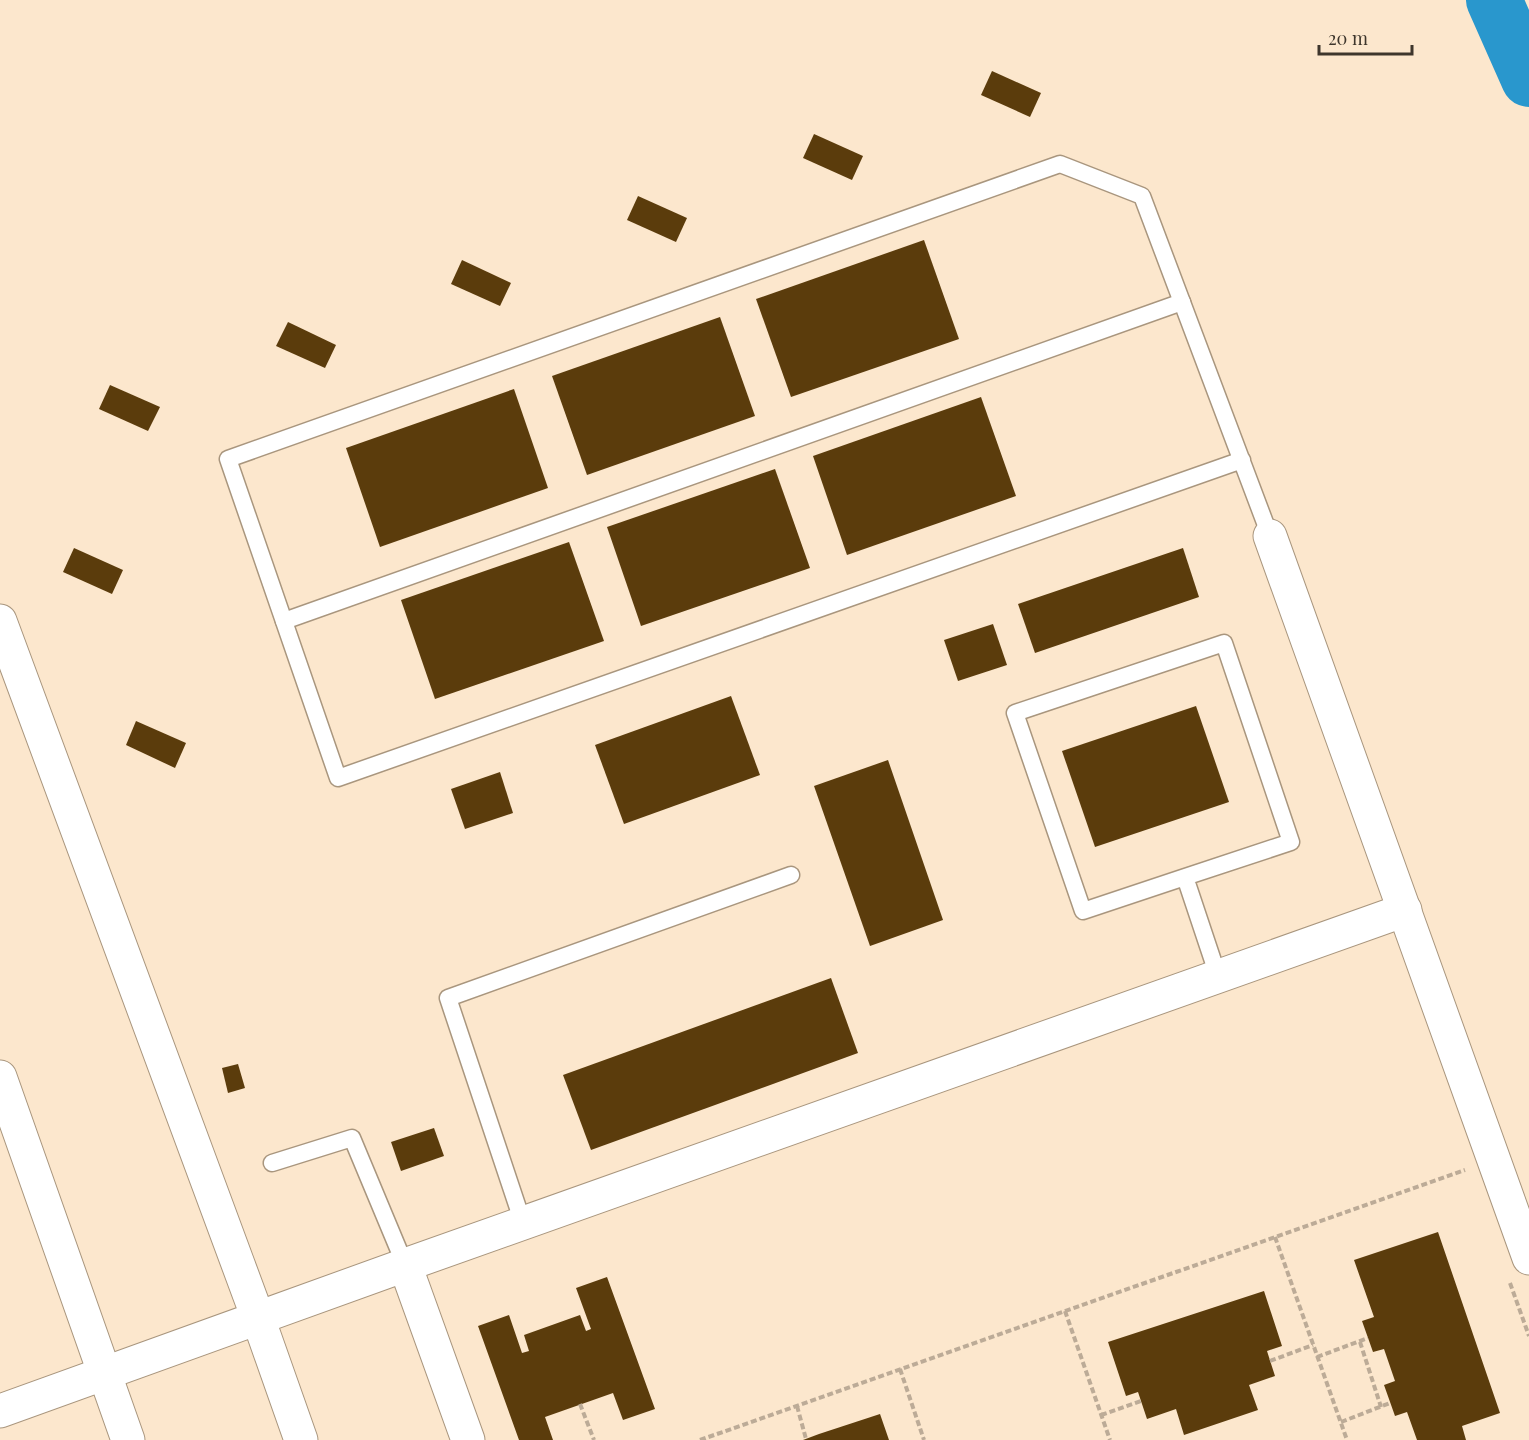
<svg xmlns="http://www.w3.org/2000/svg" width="1529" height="1440" font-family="'Playfair Display',serif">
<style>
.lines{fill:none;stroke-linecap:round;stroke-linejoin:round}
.river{stroke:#2997cd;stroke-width:56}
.building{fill:#5b3c0c}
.service-casing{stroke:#a9967e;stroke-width:19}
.minor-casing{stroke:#a9967e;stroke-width:35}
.path{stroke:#bcab97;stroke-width:4;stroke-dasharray:6 3;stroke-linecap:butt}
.service{stroke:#fff;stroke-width:16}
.minor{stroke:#fff;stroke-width:33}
</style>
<rect width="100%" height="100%" fill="#fce7cd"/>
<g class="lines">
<path class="river" d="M1494 0 1529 79"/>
</g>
<g class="building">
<path d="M992 71 1041 93 1030 117 981 95Z"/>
<path d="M814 134 863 156 852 180 803 158Z"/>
<path d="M638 196 687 218 676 242 627 220Z"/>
<path d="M924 240 959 339 791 397 756 299Z"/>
<path d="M462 260 511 283 500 306 451 284Z"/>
<path d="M720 317 755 416 587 475 552 376Z"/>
<path d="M288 322 336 345 325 368 276 346Z"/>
<path d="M110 385 160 407 148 431 99 409Z"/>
<path d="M514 389 548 488 380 547 346 448Z"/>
<path d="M981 397 1016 496 847 555 813 456Z"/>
<path d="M775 469 810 568 641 626 607 527Z"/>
<path d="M569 542 604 641 435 699 401 600Z"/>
<path d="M74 548 123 570 112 594 63 572Z"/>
<path d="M1183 548 1199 597 1035 653 1018 604Z"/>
<path d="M993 624 1007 665 958 681 944 640Z"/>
<path d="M731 696 760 775 624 824 595 745Z"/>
<path d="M1196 706 1229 802 1095 847 1062 751Z"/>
<path d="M136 721 186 743 175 768 126 745Z"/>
<path d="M888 760 943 920 870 946 814 786Z"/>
<path d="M500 772 513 813 465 829 451 789Z"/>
<path d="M831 978 858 1053 591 1150 563 1075Z"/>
<path d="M238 1064 245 1088 228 1093 222 1068Z"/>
<path d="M434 1128 444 1156 401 1171 391 1142Z"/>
<path d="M1438 1232 1500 1413 1462 1426 1466 1440H1417L1407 1412 1395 1416 1384 1385 1395 1381 1384 1349 1373 1352 1362 1321 1374 1317 1354 1260Z"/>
<path d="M607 1277 655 1409 623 1420 613 1393 545 1417 553 1440H519L478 1326 509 1315 522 1353 529 1351 524 1335 580 1315 586 1331 591 1329 576 1288Z"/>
<path d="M1264 1291 1282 1346 1267 1351 1275 1376 1249 1385 1258 1410 1184 1435 1176 1409 1147 1419 1138 1392 1126 1396 1108 1342Z"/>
<path d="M880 1414 889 1440H803L819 1434Z"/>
</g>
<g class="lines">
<defs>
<g id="service">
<path d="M1242 460 338 778 228 459 1060 164 1142 196C1185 309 1228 422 1270 536"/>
<path d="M284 621 1182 302"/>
<path d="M1185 877 1291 842 1224 643 1015 713 1083 911 1185 877 1218 976"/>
<path d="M272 1163 352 1138 405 1265"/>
<path d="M523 1223 448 998 791 875"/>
</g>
<g id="minor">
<path d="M1270 536 1529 1258"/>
<path d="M0 621 258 1318 301 1440"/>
<path d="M0 1077 128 1440"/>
<path d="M405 1265 468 1440"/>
<path d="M0 1411 405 1265 1405 910"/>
</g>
</defs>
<use href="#service" class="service-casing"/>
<use href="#minor" class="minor-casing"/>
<g class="path">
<path d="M1275 1237 1347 1440"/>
<path d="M1510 1283 1529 1336"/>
<path d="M1065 1311 1110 1440"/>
<path d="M1360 1342 1381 1407"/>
<path d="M1317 1357 1368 1338"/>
<path d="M1270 1361 1313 1345"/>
<path d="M900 1369 924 1440"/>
<path d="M580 1404 594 1440"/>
<path d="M797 1406 806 1439"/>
<path d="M1101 1415 1141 1401"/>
<path d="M1341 1422 1390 1403"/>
<path d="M700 1440 1465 1170"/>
</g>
<use href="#service" class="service"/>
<use href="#minor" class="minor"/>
</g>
<path d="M1319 45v9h93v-9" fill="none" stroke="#3e362c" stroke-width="3"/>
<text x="1328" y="45" font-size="18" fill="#3e362c" stroke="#fce7cd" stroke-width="4.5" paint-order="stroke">20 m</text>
</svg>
